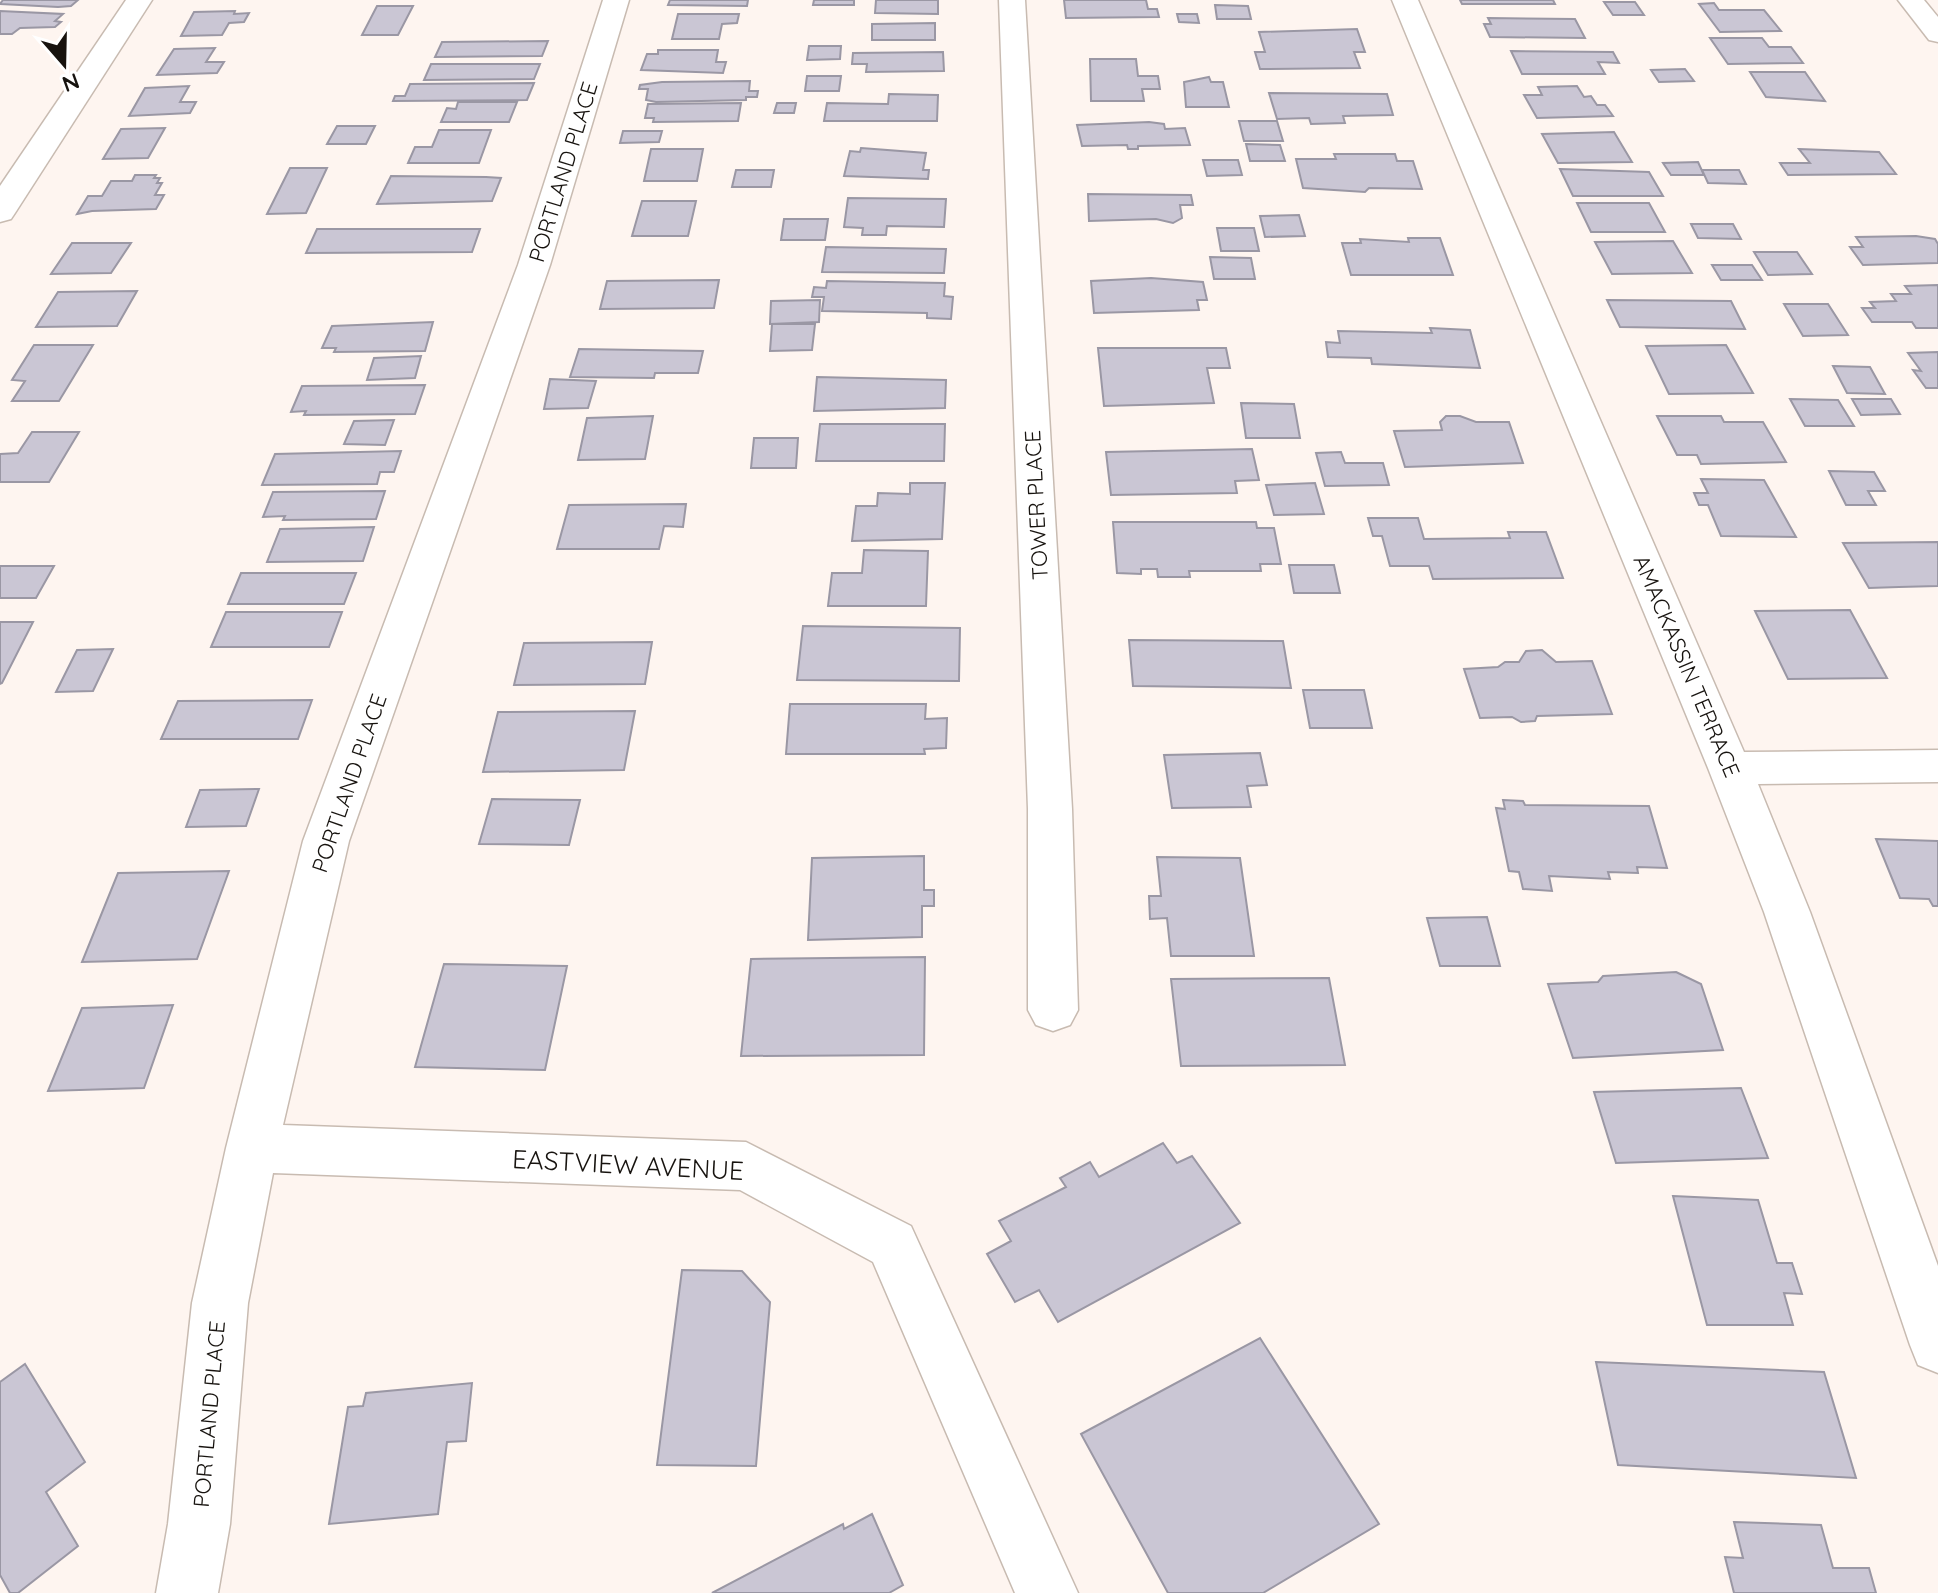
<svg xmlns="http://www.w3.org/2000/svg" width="1938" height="1593" font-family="Quicksand,sans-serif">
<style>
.building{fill:#cac6d4;stroke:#9a97a4;stroke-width:2}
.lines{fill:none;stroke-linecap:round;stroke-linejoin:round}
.minor-casing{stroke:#c8bbb1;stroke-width:3}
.minor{fill:#fff;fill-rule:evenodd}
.labels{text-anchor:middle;stroke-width:7;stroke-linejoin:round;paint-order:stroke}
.street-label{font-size:22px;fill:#17130f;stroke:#fff}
.near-street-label{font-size:26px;fill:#17130f;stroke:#fff}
</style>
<rect width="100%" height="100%" fill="#fef5f0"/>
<g class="building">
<path d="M3 0H78L71 6 58 7 0 4Z"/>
<path d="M670 0H748L747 6 668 5Z"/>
<path d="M814 0H854V5H813Z"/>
<path d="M876 0H938V14L875 13Z"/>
<path d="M1064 0H1146L1148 9H1157L1159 17 1066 18Z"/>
<path d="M1460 0H1553L1555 4H1462Z"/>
<path d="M1604 2H1635L1644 15H1613Z"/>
<path d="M1714 3 1719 10H1764L1781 31 1720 32 1699 4Z"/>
<path d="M1215 5 1248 6 1251 19H1217Z"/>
<path d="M377 6H413L398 35H362Z"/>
<path d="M0 11 63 14 55 21 61 22 55 27 20 28 12 34H0Z"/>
<path d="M235 11 234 14 249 13 244 22 229 23 222 35 181 36 194 12Z"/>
<path d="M678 14H739L737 23 722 24 719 39H672Z"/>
<path d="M1177 14H1197L1199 23 1179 22Z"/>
<path d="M1488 18 1575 19 1585 38 1490 37 1484 24H1491Z"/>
<path d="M935 23V40H872V24Z"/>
<path d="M1357 29 1365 52H1354L1360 68 1260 69 1255 52H1265L1259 32Z"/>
<path d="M1710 38H1762L1769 47H1791L1803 63 1728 64Z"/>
<path d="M548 41 542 56 435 57 442 42Z"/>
<path d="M809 46H841L840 59 807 60Z"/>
<path d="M215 48 206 62H224L217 73 157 75 174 49Z"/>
<path d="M658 50H718L716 62H726L723 73 641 70 647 54H658Z"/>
<path d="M1511 51 1613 52 1619 63 1598 62 1605 74H1522Z"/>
<path d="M943 52 944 71 866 72 867 64H852L853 53Z"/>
<path d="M1090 59H1136L1138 76H1158L1160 89H1142L1144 101H1091Z"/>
<path d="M431 64H540L534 79 424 80Z"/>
<path d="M1685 69 1694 81 1659 82 1651 70Z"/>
<path d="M1750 72H1805L1825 101 1766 97Z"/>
<path d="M807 76H841L839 91H805Z"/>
<path d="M1209 77 1211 82H1223L1229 107H1186L1184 82Z"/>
<path d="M750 81 749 91H758L757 97H746V100L656 102 646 100 648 89H639L640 85 662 82Z"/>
<path d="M534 83 527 100 393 101 395 96H405L410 84Z"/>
<path d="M189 86 180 102H196L190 113 129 116 145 88Z"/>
<path d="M1577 86 1584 97 1591 96 1597 105H1605L1613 116 1537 118 1524 95H1542L1538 87Z"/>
<path d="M1269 93 1387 94 1393 115 1343 116 1345 123 1311 124 1309 118 1277 119Z"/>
<path d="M889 94 938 95 937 121H824L827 103 888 104Z"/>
<path d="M458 102H517L509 122H441L447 108 456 109Z"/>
<path d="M741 103 738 121 653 122 654 118H645L648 104Z"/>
<path d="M777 103H796L794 113H774Z"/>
<path d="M1239 121H1277L1283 141H1244Z"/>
<path d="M1149 122 1164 124 1165 129 1185 128 1190 145 1138 146V149H1128L1127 145 1082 146 1077 125Z"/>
<path d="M337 126H375L366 144H327Z"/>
<path d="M165 128 148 158 103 159 121 129Z"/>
<path d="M439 130H491L479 163H408L415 147H432Z"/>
<path d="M623 131H662L659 142 620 143Z"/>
<path d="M1614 132 1632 162 1558 163 1542 134Z"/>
<path d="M1246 144 1280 145 1285 161H1250Z"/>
<path d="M861 148 926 153 923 170H929L928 179 844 176 850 151 860 152Z"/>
<path d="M651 149H703L697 181H644Z"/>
<path d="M1799 149 1879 152 1896 174 1788 175 1780 163H1810Z"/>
<path d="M1334 154H1395L1397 161H1413L1422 189 1369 188 1365 192 1303 188 1296 159H1336Z"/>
<path d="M1203 160H1238L1242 175 1207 176Z"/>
<path d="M1698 162 1704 175H1671L1663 163Z"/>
<path d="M290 168H327L306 213 267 214Z"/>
<path d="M1560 169 1649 172 1663 196H1573Z"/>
<path d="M736 170H774L771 187H732Z"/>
<path d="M1702 170H1739L1746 184 1708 183Z"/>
<path d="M135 175H156L154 178H160L157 183H162L155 195H164L156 209 92 211 77 214 88 196H102L111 181H132Z"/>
<path d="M391 176 486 177 501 178 492 201 377 204Z"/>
<path d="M1088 194 1191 195 1193 205H1180L1182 218 1173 223 1156 219 1089 221Z"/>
<path d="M848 198 946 199 944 227 887 226 886 235H862L863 228 844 227Z"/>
<path d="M642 201H696L688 236H632Z"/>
<path d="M1577 203H1649L1665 232H1591Z"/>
<path d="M1299 215 1305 236 1265 237 1260 216Z"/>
<path d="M784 219H828L825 240H781Z"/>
<path d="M1691 224H1733L1741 239 1698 238Z"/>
<path d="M1217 228H1254L1259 251H1221Z"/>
<path d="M317 229H480L472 252 306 253Z"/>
<path d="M1916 236 1935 239 1938 244V263L1863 265 1850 247H1863L1856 237Z"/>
<path d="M1408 238H1440L1453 275H1351L1342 243H1361L1360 239 1409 242Z"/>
<path d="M1673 241 1692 273 1612 274 1595 242Z"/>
<path d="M72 243H131L111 273 51 274Z"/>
<path d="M826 247 946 249 944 273 822 272Z"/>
<path d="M1754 252H1797L1812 274 1768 275Z"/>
<path d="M1210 257 1251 258 1255 279H1214Z"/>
<path d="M1712 265H1752L1762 280H1721Z"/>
<path d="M1151 278 1203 282 1207 300H1197L1199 310 1094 313 1091 281Z"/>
<path d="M719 280 714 308 600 309 607 281Z"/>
<path d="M827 281 945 283 944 296 953 297 951 319 927 318V313L822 311 824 297H812L814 287 826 288Z"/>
<path d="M1938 285V328H1916L1912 322H1872L1862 308H1875L1870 302 1896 301 1891 294H1911L1905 286Z"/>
<path d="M137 291 117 326 36 327 58 292Z"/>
<path d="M820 300 819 322 770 324 771 301Z"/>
<path d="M1607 300 1731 301 1745 329 1620 327Z"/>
<path d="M1784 304H1828L1848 335 1803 336Z"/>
<path d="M433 322 425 351 334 352 336 348H322L332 326Z"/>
<path d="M772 324H815L812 350 770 351Z"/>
<path d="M1430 328 1470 330 1480 368 1372 364 1371 358 1328 357 1326 342 1340 343 1338 331 1432 333Z"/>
<path d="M34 345H93L59 401H12L25 381 12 380Z"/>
<path d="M1726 345 1753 393 1669 394 1646 346Z"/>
<path d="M1098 348H1226L1230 368H1207L1214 403 1104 406Z"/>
<path d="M579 349 703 351 698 373H655L654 378 570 377Z"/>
<path d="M1938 352V388H1926L1913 370 1921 371 1908 353Z"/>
<path d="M421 356 415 378 367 380 374 358Z"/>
<path d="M1833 366 1870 367 1885 394 1847 393Z"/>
<path d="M817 377 946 380 945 408 814 411Z"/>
<path d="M550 379 596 381 588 408 544 409Z"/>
<path d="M425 385 415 414 304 415 306 411 291 412 302 386Z"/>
<path d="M1790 399 1838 400 1854 426H1805Z"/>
<path d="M1852 399H1891L1900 414 1861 415Z"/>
<path d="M1241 403 1294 404 1300 438H1246Z"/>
<path d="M653 416 645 459 578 460 587 418Z"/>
<path d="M1446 416H1460L1476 422H1509L1523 463 1405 467 1394 431 1442 430 1440 422Z"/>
<path d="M1657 416H1721L1724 422H1763L1786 462 1701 464 1697 455H1677Z"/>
<path d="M394 420 385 445 344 444 354 421Z"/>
<path d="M820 424H945L944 461H816Z"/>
<path d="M32 432H79L49 482H0V454L18 453Z"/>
<path d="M754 438H798L796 468H751Z"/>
<path d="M1252 449 1259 480 1235 481 1237 493 1111 495 1106 452Z"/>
<path d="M401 451 394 472H380L377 484 262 485 275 454Z"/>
<path d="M1341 452 1345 463H1383L1389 485 1325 486 1316 453Z"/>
<path d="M1829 471 1874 472 1885 491H1868L1876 505H1846Z"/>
<path d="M1701 479 1764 480 1796 537 1721 536 1708 505H1699L1694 493H1708Z"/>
<path d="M910 483H945L942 539 852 541 856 506H877L878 493 910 494Z"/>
<path d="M1315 483 1324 514 1274 515 1266 485Z"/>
<path d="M385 491 376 519 283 520 285 516 263 517 273 492Z"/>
<path d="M686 504 683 527 664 526 659 549H557L569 505Z"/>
<path d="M1368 518H1418L1424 539 1510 538 1508 532H1546L1563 578 1433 579 1429 566H1390L1382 536H1373Z"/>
<path d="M1113 522H1256L1257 528H1274L1281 564H1260L1261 571H1189L1190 577H1158L1157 569H1141V574L1117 573Z"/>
<path d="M374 527 363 561 267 562 280 529Z"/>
<path d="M1938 542V586L1899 587 1869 588 1843 543Z"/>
<path d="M864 550 928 551 926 606H828L832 573H862Z"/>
<path d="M1289 565H1334L1340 593H1294Z"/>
<path d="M0 566H54L36 598H0Z"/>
<path d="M241 573H356L344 604H228Z"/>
<path d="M1850 610 1887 678 1788 679 1755 611Z"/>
<path d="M226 612H342L329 647H211Z"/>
<path d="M0 622H33L2 683 0 684Z"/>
<path d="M803 626 960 628 959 681 797 680Z"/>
<path d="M1129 640 1283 641 1291 688 1133 686Z"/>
<path d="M652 642 645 684 514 685 524 643Z"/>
<path d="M113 649 93 691 56 692 77 650Z"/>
<path d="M1542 650 1556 662 1592 661 1612 714 1537 716 1535 721 1521 722 1512 717 1480 718 1464 669 1498 667 1505 662H1519L1526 651Z"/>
<path d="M1303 690H1364L1372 728H1310Z"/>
<path d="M312 700 298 739H161L178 701Z"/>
<path d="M790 704H926L925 719 947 718 946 748 924 749 925 754H786Z"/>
<path d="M635 711 624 770 483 772 498 712Z"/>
<path d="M1260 753 1267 785 1247 786 1251 807 1172 808 1164 755Z"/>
<path d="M259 789 246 826 186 827 200 790Z"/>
<path d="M492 799 580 800 569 845 479 844Z"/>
<path d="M1503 800 1523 801 1525 805 1649 806 1667 868 1637 867 1638 873 1608 872 1610 879 1549 876 1552 891 1523 889 1519 872 1509 871 1496 808 1505 809Z"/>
<path d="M1876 839 1938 841V906H1933L1929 899 1900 898Z"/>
<path d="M924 856V890H934V906H922V937L808 940 812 858Z"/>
<path d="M1157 857 1240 858 1254 956H1171L1167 918 1150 919 1149 896H1161Z"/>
<path d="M229 871 197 959 82 962 118 873Z"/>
<path d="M1487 917 1500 966H1440L1427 918Z"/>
<path d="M925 957 924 1055 741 1056 751 959Z"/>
<path d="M444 964 567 966 545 1070 415 1067Z"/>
<path d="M1676 972 1701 984 1723 1050 1573 1058 1548 984 1598 982 1603 976Z"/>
<path d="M1329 978 1345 1065 1181 1066 1171 979Z"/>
<path d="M173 1005 144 1088 48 1091 82 1008Z"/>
<path d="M1741 1088 1768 1158 1616 1163 1594 1092Z"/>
<path d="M1163 1143 1177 1163 1192 1156 1240 1223 1058 1322 1039 1290 1015 1302 987 1254 1011 1241 999 1221 1066 1187 1060 1178 1090 1162 1099 1177Z"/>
<path d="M1673 1196 1758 1200 1777 1263H1792L1802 1294 1784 1293 1793 1325H1707Z"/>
<path d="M682 1270 742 1271 770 1302 756 1466 657 1465Z"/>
<path d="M1260 1338 1379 1524 1263 1593H1168L1081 1434Z"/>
<path d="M1596 1362 1824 1372 1856 1478 1618 1465Z"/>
<path d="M25 1364 85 1462 46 1492 78 1546 18 1593H10L0 1575V1382Z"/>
<path d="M472 1383 466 1441 447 1442 438 1514 329 1524 348 1407 363 1406 366 1393Z"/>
<path d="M872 1514 903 1585 889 1593H712L843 1524 844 1529Z"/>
<path d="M1734 1522 1821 1525 1833 1568H1869L1876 1593H1734L1725 1557 1743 1558Z"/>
</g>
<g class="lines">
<defs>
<g id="minor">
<path d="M126 0H152L15 213 11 219 0 222V186Z"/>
<path d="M603 0H629L550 265 349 841 283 1125 746 1142 911 1226 1078 1593H1015L873 1262 740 1190 273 1173 248 1303 230 1524 218 1593H156L168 1524 192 1303 226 1148 303 841 518 265Z"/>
<path d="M999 0H1025L1072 809 1078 1010 1070 1025 1053 1031 1036 1025 1028 1010V809Z"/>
<path d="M1392 0H1418L1744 752 1938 750V782L1758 784 1810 912 1938 1266V1373L1918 1365 1910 1345 1764 912 1708 768Z"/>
<path d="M1898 0H1924L1938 17V42L1929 40Z"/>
</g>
</defs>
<use href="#minor" class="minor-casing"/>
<use href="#minor" class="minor"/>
</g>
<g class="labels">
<g class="street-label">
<text transform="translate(563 172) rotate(-73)" y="8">PORTLAND PLACE</text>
<text transform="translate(1036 505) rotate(-93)" y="8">TOWER PLACE</text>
<text transform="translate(1687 666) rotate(67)" y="8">AMACKASSIN TERRACE</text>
<text transform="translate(349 783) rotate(-71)" y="8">PORTLAND PLACE</text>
<text transform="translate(209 1414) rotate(-85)" y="8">PORTLAND PLACE</text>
</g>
<g class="near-street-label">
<text transform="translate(628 1165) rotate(3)" y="9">EASTVIEW AVENUE</text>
</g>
</g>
<g transform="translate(64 64) rotate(160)" stroke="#ffffff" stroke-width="6" paint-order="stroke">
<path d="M0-6L14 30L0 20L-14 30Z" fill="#17130f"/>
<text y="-12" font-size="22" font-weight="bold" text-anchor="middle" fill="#17130f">N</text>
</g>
</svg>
